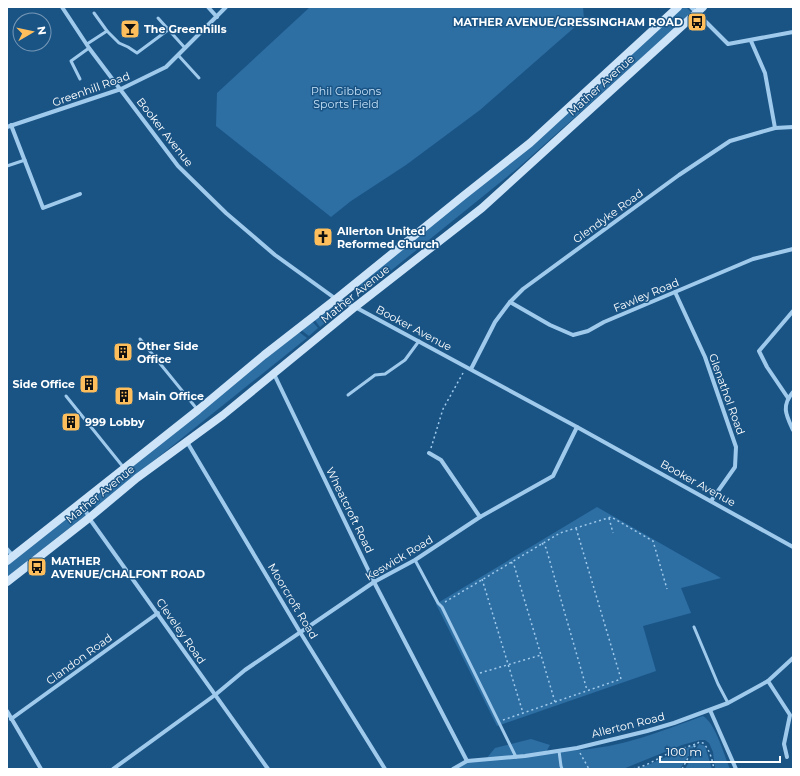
<svg xmlns="http://www.w3.org/2000/svg" width="800" height="776" font-family="Montserrat,sans-serif">
<style>
.green{fill:#2d6ea3}
.lines{fill:none;stroke-linecap:round;stroke-linejoin:round}
.path{stroke:#a0caec;stroke-width:1.5;stroke-dasharray:2 3;stroke-linecap:butt}
.lane{stroke:#a0caec;stroke-width:3}
.street{stroke:#a0caec;stroke-width:4}
.secondary{stroke:#cde4f8;stroke-width:8}
.labels{text-anchor:middle;stroke-width:3;stroke-linejoin:round;paint-order:stroke}
.poi-label{font-size:11px;font-weight:bold;fill:#fff;stroke:#1a5485;text-anchor:start}
.street-label{font-size:11px;fill:#fff;stroke:#1a5485}
.park-label{font-size:11px;fill:#c6e2f9;stroke:#1a5485}
</style>
<rect width="100%" height="100%" fill="#1a5485"/>
<g class="green">
<path d="M310 7H583L584 19 480 110 406 165 351 201 331 217 216 126 217 93Z"/>
<path d="M683 7H686L691 12 685 19 518 168 367 290 357 285 509 163Z"/>
<path d="M330 306 339 312 320 327 314 319Z"/>
<path d="M312 321 318 328 309 336 301 330Z"/>
<path d="M299 332 307 338 96 507 90 499Z"/>
<path d="M81 506 86 515 7 577V564Z"/>
<path d="M597 507 721 578 681 588 691 613 643 626 656 671 497 726 436 604Z"/>
<path d="M703 716C716 724 724 755 730 769H715L713 752 709 743 705 740H700L682 745 623 769H453L467 761 486 759 495 748 531 739 550 745 546 752C563 751 580 751 596 748 630 744 670 728 703 716Z"/>
<path d="M699 744 705 746 712 769H685Z"/>
<path d="M695 745 680 769H637C657 762 675 752 695 745Z"/>
</g>
<g class="lines">
<g class="path">
<path d="M431 448 443 409 463 373"/>
<path d="M609 518 613 533"/>
<path d="M542 543 546 548 587 690"/>
<path d="M511 562 514 565 555 702"/>
<path d="M482 579 523 713"/>
<path d="M445 602 560 533 611 517 653 541 667 589"/>
<path d="M480 673 541 655"/>
<path d="M503 720 621 679 576 528"/>
<path d="M580 753 589 769"/>
<path d="M633 769 646 765 671 752 696 744"/>
<path d="M682 769 694 747 699 742 703 743C710 750 712 759 714 769"/>
</g>
<g class="lane">
<path d="M94 13 107 31"/>
<path d="M158 18 185 48"/>
<path d="M87 44 107 31 119 43 128 47 137 53 168 30"/>
<path d="M178 55 199 78"/>
<path d="M80 79 71 61 89 48"/>
<path d="M7 166 25 160"/>
<path d="M140 339 197 409"/>
<path d="M348 395 375 375 385 374 405 360 419 341"/>
<path d="M66 396 124 468"/>
<path d="M415 560 438 603 442 607 516 757"/>
<path d="M694 627 718 684 728 703"/>
<path d="M559 751 561 766 562 769"/>
</g>
<g class="street">
<path d="M62 7 89 48 178 166 226 213 275 255 336 299 355 307 577 427 793 547"/>
<path d="M208 7 217 17"/>
<path d="M691 7 728 44 793 32"/>
<path d="M751 41 765 73 775 128"/>
<path d="M11 125 43 208 80 194"/>
<path d="M7 127 121 89 166 67 226 7"/>
<path d="M675 292 705 357 736 447 735 467 711 501"/>
<path d="M510 302 550 325 573 335 588 331 604 322 753 259 793 249"/>
<path d="M471 369 495 322 510 302 523 289 679 175 730 141 775 128 793 127"/>
<path d="M274 374 374 582 467 761"/>
<path d="M793 392C781 406 786 415 793 430"/>
<path d="M788 398 767 367 759 351 793 311"/>
<path d="M187 442 300 632 385 769"/>
<path d="M429 453 441 460 480 517"/>
<path d="M82 502 89 518 268 769"/>
<path d="M7 549 13 556"/>
<path d="M768 681 790 715 784 744 787 757"/>
<path d="M710 710 736 769"/>
<path d="M7 711 41 769"/>
<path d="M11 719 158 613"/>
<path d="M113 769 215 695 245 670 374 582 415 560 480 517 553 476 577 427"/>
<path d="M453 769 467 761 525 756 577 748 647 731 674 723 728 703 768 681 793 658"/>
</g>
<g class="secondary">
<path d="M7 561 198 410 264 355 336 299 463 196 530 143 678 7"/>
<path d="M7 582 89 518 137 478 223 415 355 307 482 208 703 7"/>
</g>
</g>
<defs>
<symbol id="bus-square" viewBox="-11 -11 22 22"><rect x="-9" y="-9" width="18" height="18" rx="4" fill="#febe5c" stroke="#1a5485"/><path d="M-5-6H5V4H4V6H2V4H-2V6H-4V4H-5ZM-3.5-4V0h7V-4ZM-3.5 1.2v1.5H-2V1.2ZM2 1.2v1.5H3.5V1.2Z" fill="#111"/></symbol>
<symbol id="bar-square" viewBox="-11 -11 22 22"><rect x="-9" y="-9" width="18" height="18" rx="4" fill="#febe5c" stroke="#1a5485"/><path d="M-6-5H6L.8 .8V4.5H3.5V6h-7V4.5H-.8V.8Z" fill="#111"/></symbol>
<symbol id="church-square" viewBox="-11 -11 22 22"><rect x="-9" y="-9" width="18" height="18" rx="4" fill="#febe5c" stroke="#1a5485"/><path d="M-1.2-6h2.4v3.5h3.3v2.4h-3.3V6h-2.4V-.1h-3.3v-2.4h3.3Z" fill="#111"/></symbol>
<symbol id="building-square" viewBox="-11 -11 22 22"><rect x="-9" y="-9" width="18" height="18" rx="4" fill="#febe5c" stroke="#1a5485"/><path d="M-4-6H4V6H1V3H-1V6H-4ZM-2.5-4.3h1.7v1.8h-1.7ZM.8-4.3h1.7v1.8H.8ZM-2.5-1h1.7V.8h-1.7ZM.8-1h1.7V.8H.8Z" fill="#111"/></symbol>
</defs>
<g fill-rule="evenodd">
<use href="#bus-square" x="686" y="11" width="22" height="22"/>
<use href="#bar-square" x="119" y="18" width="22" height="22"/>
<use href="#church-square" x="312" y="226" width="22" height="22"/>
<use href="#building-square" x="112" y="341" width="22" height="22"/>
<use href="#building-square" x="78" y="373" width="22" height="22"/>
<use href="#building-square" x="113" y="385" width="22" height="22"/>
<use href="#building-square" x="60" y="411" width="22" height="22"/>
<use href="#bus-square" x="26" y="556" width="22" height="22"/>
</g>
<g class="labels">
<g class="poi-label">
<text x="683" y="26" text-anchor="end">MATHER AVENUE/GRESSINGHAM ROAD</text>
<text x="144" y="33">The Greenhills</text>
<text x="337" y="235">Allerton United<tspan x="337" dy="13">Reformed Church</tspan></text>
<text x="137" y="350">Other Side<tspan x="137" dy="13">Office</tspan></text>
<text x="75" y="388" text-anchor="end">Side Office</text>
<text x="138" y="400">Main Office</text>
<text x="85" y="426">999 Lobby</text>
<text x="51" y="565">MATHER<tspan x="51" dy="13">AVENUE/CHALFONT ROAD</tspan></text>
</g>
<g class="street-label">
<text transform="translate(601 85) rotate(-42)" y="4">Mather Avenue</text>
<text transform="translate(91 89) rotate(-20)" y="4">Greenhill Road</text>
<text transform="translate(165 132) rotate(52)" y="4">Booker Avenue</text>
<text transform="translate(608 216) rotate(-36)" y="4">Glendyke Road</text>
<text transform="translate(355 294) rotate(-39)" y="4">Mather Avenue</text>
<text transform="translate(646 295) rotate(-23)" y="4">Fawley Road</text>
<text transform="translate(414 328) rotate(28)" y="4">Booker Avenue</text>
<text transform="translate(727 394) rotate(70)" y="4">Glenathol Road</text>
<text transform="translate(698 483) rotate(29)" y="4">Booker Avenue</text>
<text transform="translate(100 494) rotate(-39)" y="4">Mather Avenue</text>
<text transform="translate(350 510) rotate(64)" y="4">Wheatcroft Road</text>
<text transform="translate(399 558) rotate(-31)" y="4">Keswick Road</text>
<text transform="translate(293 601) rotate(59)" y="4">Moorcroft Road</text>
<text transform="translate(181 631) rotate(55)" y="4">Cleveley Road</text>
<text transform="translate(79 659) rotate(-36)" y="4">Clandon Road</text>
<text transform="translate(628 725) rotate(-14)" y="4">Allerton Road</text>
</g>
<g class="park-label">
<text x="346" y="95">Phil Gibbons<tspan x="346" dy="13">Sports Field</tspan></text>
</g>
</g>
<rect width="800" height="776" fill="none" stroke="#ffffff" stroke-width="16"/>
<g transform="translate(32 32) rotate(81)"><circle r="19" fill="#1a5485" stroke="#7698b6"/>
<path d="M0-3L7 15L0 10L-7 15Z" fill="#febe5c"/>
<text y="-6" font-size="11" font-weight="bold" text-anchor="middle" fill="#ffffff">N</text>
</g>
<path d="M660 756v6h120v-6" fill="none" stroke="#ffffff" stroke-width="2"/>
<text x="666" y="756" font-size="12" fill="#ffffff" stroke="#1a5485" stroke-width="3" paint-order="stroke">100 m</text>
</svg>
